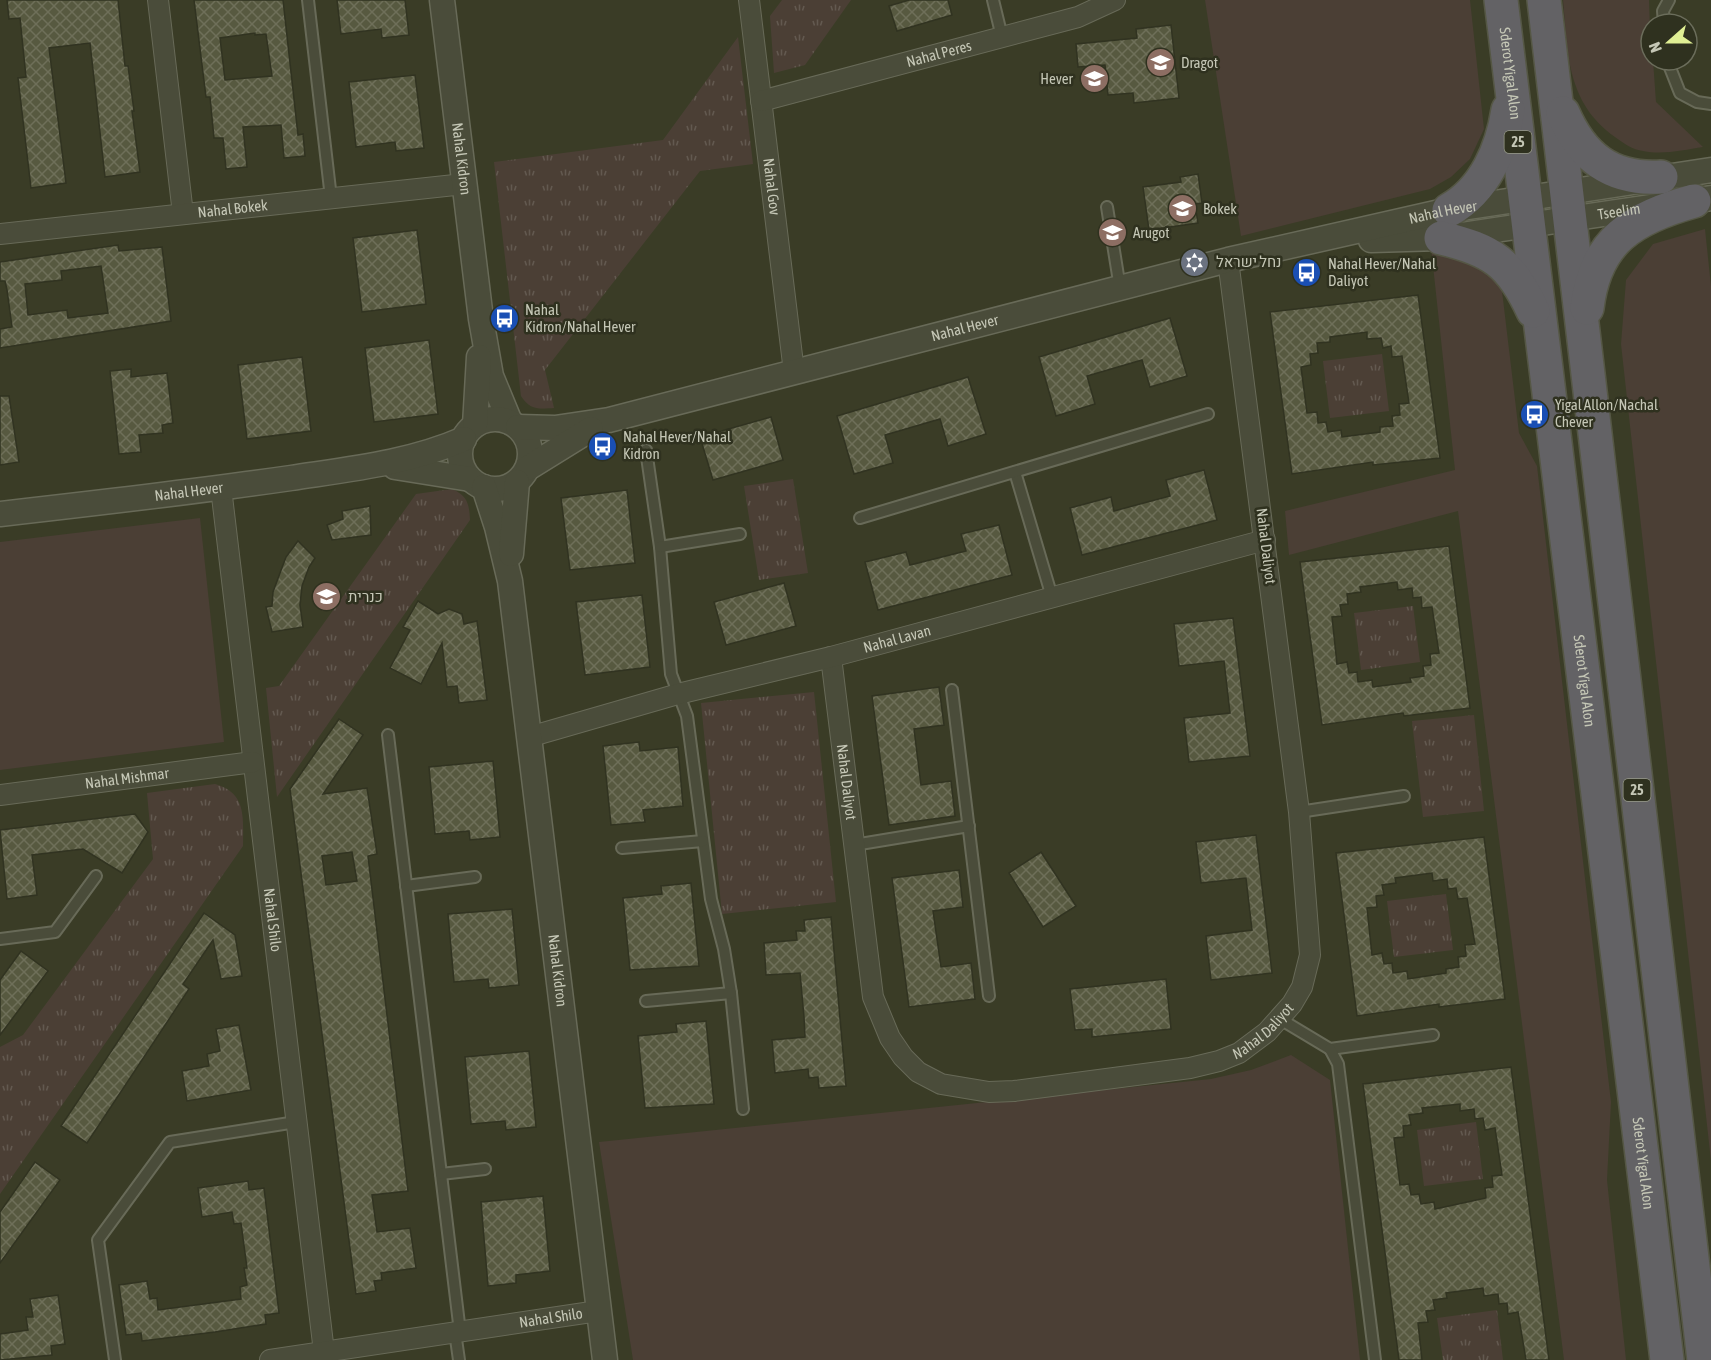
<svg xmlns="http://www.w3.org/2000/svg" width="1711" height="1360" font-family="'Asap Condensed',Heebo,sans-serif">
<style>
.grass{fill:#4b3f35}
.park{fill:url(#park-tufts)}
.building{fill:url(#building-cross-hatch);stroke:#313321;stroke-width:1.5;fill-rule:evenodd}
.lines{fill:none;stroke-linecap:round;stroke-linejoin:round}
.service-casing{stroke:#686a58;stroke-width:14}
.minor-casing{stroke:#686a58;stroke-width:22}
.tertiary-casing{stroke:#686a58;stroke-width:27}
.trunk-casing{stroke:#555745;stroke-width:36}
.service{stroke:#4a4c3a;stroke-width:10}
.minor{stroke:#4a4c3a;stroke-width:20}
.tertiary{stroke:#4a4c3a;stroke-width:24}
.trunk{stroke:#636265;stroke-width:33}
.labels{text-anchor:middle;stroke-width:5;stroke-linejoin:round;paint-order:stroke}
.shield{fill:#2f311f;stroke:#989a89;stroke-width:1.5}
.shield-label{font-size:14px;font-weight:bold;fill:#c5c7b6}
.street-label{font-size:15px;fill:#c5c7b6;stroke:#2f311f}
.poi-label{font-size:15px;fill:#c5c7b6;stroke:#2f311f;text-anchor:start}
</style>
<defs>
<pattern id="park-tufts" width="24" height="20" patternUnits="userSpaceOnUse" patternTransform="scale(1.5)"><rect width="24" height="20" fill="#4b3f35"/><path d="M3 7l-1-3M5 7V3M7 7l1-3M15 17l-1-3M17 17v-4M19 17l1-3" fill="none" stroke="#635950"/></pattern>
<pattern id="building-cross-hatch" width="8" height="8" patternUnits="userSpaceOnUse" patternTransform="scale(1.5)"><rect width="8" height="8" fill="#575940"/><path d="M0 0l8 8M0 8l8-8" fill="none" stroke="#6e6f59"/></pattern>
</defs>
<rect width="100%" height="100%" fill="#3a3c26"/>
<g class="grass">
<path d="M1205 0H1470L1484 129 1470 159 1451 177 1430 189 1241 236Z"/>
<path d="M1563 0H1649L1651 60H1653L1656 102 1703 147C1684 150 1663 155 1643 151 1633 150 1623 143 1615 137 1566 102 1568 53 1563 0Z"/>
<path d="M1705 229 1711 286V1161L1621 344 1626 280 1653 244Z"/>
<path d="M1431 247 1483 264 1502 291 1519 433 1537 466 1611 1102 1607 1180 1626 1360H1564L1458 511 1289 555 1285 511 1455 470Z"/>
<path d="M200 518 224 742 0 770V542Z"/>
<path d="M1291 1055 1330 1080 1360 1360H633L599 1142 1211 1079 1251 1070Z"/>
</g>
<g class="park">
<path d="M782 0H851L805 65 774 73 770 16Z"/>
<path d="M738 37 753 164 700 171 545 370 554 408C538 409 530 410 521 396L494 162 663 140Z"/>
<path d="M1382 354 1389 411 1330 418 1323 361Z"/>
<path d="M793 479 808 573 759 580 744 486Z"/>
<path d="M452 489C468 496 469 504 470 520L277 797 266 688 279 686 416 494Z"/>
<path d="M1413 606 1420 662 1361 670 1354 613Z"/>
<path d="M814 692 836 902 722 914 701 703Z"/>
<path d="M1474 715 1484 811 1423 817 1412 721Z"/>
<path d="M215 784C247 793 243 818 243 846L0 1194V1047L23 1035 153 859 147 793Z"/>
<path d="M1446 894 1453 950 1394 957 1387 901Z"/>
<path d="M1476 1122 1483 1179 1424 1186 1417 1130Z"/>
<path d="M1497 1310 1503 1360H1443L1437 1318Z"/>
</g>
<g class="building">
<path d="M7 0H118L125 66H128L134 111H132L140 172 105 177 90 43 49 48 66 183 31 188 18 78 26 77 20 18 9 19Z"/>
<path d="M194 0H283L298 135 303 134 305 156 284 158 281 125 243 127 247 167 226 169 223 138H214L210 97H206ZM255 33V35L266 34 272 76 225 80 220 38Z"/>
<path d="M337 0H405L409 35 382 38 381 29 341 34Z"/>
<path d="M909 0H948L952 15 897 31 889 6Z"/>
<path d="M1171 25 1179 98 1134 103 1133 93 1108 95 1105 65 1078 67 1076 44 1137 38 1136 29Z"/>
<path d="M415 75 424 148 396 151 395 142 356 147 349 82Z"/>
<path d="M1198 174 1202 203 1195 204 1198 223 1149 230 1143 187 1181 182 1180 177Z"/>
<path d="M417 230 426 304 362 312 353 238Z"/>
<path d="M118 245 119 251 162 247 171 321 0 348V329L12 327 7 290 5 281H0V262ZM101 266 108 313 68 318 67 310 28 315 25 284 62 280 61 271Z"/>
<path d="M1418 295 1440 458 1373 465V462L1292 474 1270 312ZM1367 332V339L1381 338 1383 348 1391 346 1392 357 1402 356 1409 403 1399 404 1400 415 1392 416 1393 426 1380 427V432L1342 437 1341 430 1328 432 1326 422 1318 423 1317 412 1307 413 1301 367 1311 365 1310 354 1318 353 1317 343 1330 342V337Z"/>
<path d="M1170 318 1187 376 1150 387 1142 360 1087 376 1095 404 1056 416 1039 357Z"/>
<path d="M429 340 438 414 374 422 365 348Z"/>
<path d="M302 357 311 431 247 439 238 365Z"/>
<path d="M131 369V377L167 373 173 423 162 425 163 433 139 435 141 452 119 454 110 371Z"/>
<path d="M968 377 986 434 948 446 940 419 885 435 893 463 854 474 837 416Z"/>
<path d="M0 396H9L19 462 0 465Z"/>
<path d="M771 417 783 460 713 480 700 437Z"/>
<path d="M1204 470 1217 520 1082 555 1070 508 1111 497 1114 511 1170 496 1166 480Z"/>
<path d="M627 490 635 563 570 570 561 498Z"/>
<path d="M370 506 371 535 332 540 327 525 343 519 342 511Z"/>
<path d="M999 525 1012 575 878 610 865 562 906 552 910 565 966 551 961 534Z"/>
<path d="M298 541 315 558 309 567 302 586 300 605 303 627 272 632 266 607 272 606 273 592 280 573 286 557Z"/>
<path d="M1449 546 1470 708 1404 716 1403 713 1322 725 1300 562ZM1397 582 1398 590 1412 588 1413 598 1421 597 1422 608 1432 607 1439 653 1430 654 1431 665 1423 666 1424 676 1410 678 1411 682 1373 687 1372 680 1358 682 1357 672 1349 673 1347 662 1337 664 1332 617 1342 616 1340 605 1348 604 1347 594 1361 592 1360 587Z"/>
<path d="M784 583 796 626 726 645 714 602Z"/>
<path d="M642 595 650 667 585 675 576 602Z"/>
<path d="M418 601 438 614 449 609 462 614 464 624 477 621 487 700 459 703 457 686 447 687 442 643 421 684 390 668 410 630 403 627Z"/>
<path d="M1233 618 1250 756 1189 762 1184 718 1230 713 1224 661 1179 666 1174 624Z"/>
<path d="M939 687 944 725 914 729 921 785 951 781 955 816 889 825 872 696Z"/>
<path d="M339 719 363 735 323 794 367 788 377 854 368 856 408 1191 372 1195 377 1232 410 1228 416 1268 381 1273 382 1280 374 1281 376 1291 356 1294 290 789ZM352 852 357 881 326 885 322 856Z"/>
<path d="M639 742 640 751 678 747 683 806 643 810 645 822 611 825 603 746Z"/>
<path d="M493 761 500 837 470 840 469 831 435 834 429 767Z"/>
<path d="M135 814 148 832 122 873 83 849 32 855 37 895 7 899 0 830Z"/>
<path d="M1256 835 1272 973 1211 980 1206 936 1252 930 1246 878 1201 883 1196 842Z"/>
<path d="M1484 837 1505 999 1439 1007V1004L1357 1016 1336 853ZM1432 873 1433 881 1447 879 1448 889 1456 888 1458 899 1467 898 1475 944 1465 945 1466 956 1458 957 1459 967 1446 969V973L1408 979 1407 971 1393 973 1392 963 1384 964 1382 953 1372 955 1367 908 1377 907 1376 896 1384 895 1382 885 1396 883 1395 878Z"/>
<path d="M1041 852 1076 906 1043 927 1009 873Z"/>
<path d="M959 870 963 907 933 911 941 967 971 963 975 999 909 1007 892 878Z"/>
<path d="M691 883 699 966 630 970 623 898 662 894 661 886Z"/>
<path d="M512 909 519 985 489 988 488 979 454 982 448 914Z"/>
<path d="M204 913 235 935 242 976 221 979 213 940 183 984 189 989 87 1143 61 1126Z"/>
<path d="M831 917 846 1086 819 1088 818 1077 809 1078 808 1069 775 1073 772 1040 805 1037 804 1017 800 973 766 975 764 943 797 940 796 931H805L804 920Z"/>
<path d="M21 951 48 971 0 1035V980Z"/>
<path d="M1166 979 1171 1029 1092 1037V1029L1075 1030 1070 989Z"/>
<path d="M706 1021 714 1104 645 1108 638 1036 677 1032 676 1024Z"/>
<path d="M239 1025 251 1090 187 1101 182 1071 209 1066 207 1054 220 1051 216 1029Z"/>
<path d="M529 1051 536 1127 506 1130 505 1121 471 1124 465 1057Z"/>
<path d="M1511 1067 1549 1360H1526L1518 1312 1508 1314 1507 1303 1499 1304 1498 1294 1484 1296 1483 1288 1446 1293 1447 1298 1433 1300 1435 1310 1426 1311 1428 1322 1418 1323 1422 1360H1399L1363 1084ZM1460 1104V1111L1474 1109 1475 1119 1483 1118 1485 1130 1495 1128 1502 1175 1492 1176 1493 1187 1485 1188 1486 1198 1435 1209 1434 1202 1421 1204 1419 1194 1411 1195 1409 1184 1400 1185 1394 1138 1404 1137 1403 1126 1411 1125 1409 1115 1423 1113 1422 1108Z"/>
<path d="M35 1162 60 1180 0 1263V1212Z"/>
<path d="M248 1181 249 1190 264 1188 279 1313 265 1315 266 1324 215 1332 142 1341 141 1333 126 1335 119 1285 147 1281 150 1299 157 1298 158 1310 241 1299 240 1287 247 1285 244 1268H247L241 1223 234 1224 232 1212 202 1217 198 1188Z"/>
<path d="M543 1196 550 1271 516 1275V1283L488 1286 481 1202Z"/>
<path d="M58 1295 65 1344 51 1346 52 1355 0 1360V1334L28 1330 26 1317H33L30 1299Z"/>
</g>
<g class="lines">
<defs>
<g id="service">
<path d="M308 0 331 198"/>
<path d="M993 0 1002 37"/>
<path d="M1664 24 1663 11 1669 0"/>
<path d="M1667 60 1680 93 1697 102 1711 104"/>
<path d="M1107 207 1120 288"/>
<path d="M646 450 660 547 671 674 687 716 711 899 724 949 731 993 743 1109"/>
<path d="M1015 472 1052 597"/>
<path d="M860 518 1208 414"/>
<path d="M660 547 740 534"/>
<path d="M952 690 989 996"/>
<path d="M388 735 460 1332"/>
<path d="M1299 812 1404 796"/>
<path d="M854 845 969 826"/>
<path d="M622 848 703 841"/>
<path d="M406 886 475 877"/>
<path d="M0 939 55 932 96 876"/>
<path d="M646 1001 731 993"/>
<path d="M1280 1019 1330 1049 1433 1035"/>
<path d="M1330 1049 1338 1064 1375 1360"/>
<path d="M441 1174 485 1169"/>
<path d="M455 1332 459 1360"/>
<path d="M115 1360 98 1240 170 1142 296 1122"/>
</g>
<g id="minor">
<path d="M158 0 183 214"/>
<path id="s1" d="M749 0 794 372"/>
<path id="s2" d="M761 101 1078 17 1115 0"/>
<path id="s3" d="M0 234 464 184"/>
<path id="s4" d="M221 488 324 1352"/>
<path id="s5" d="M831 657 873 997 890 1038 903 1057 918 1072 941 1084 989 1092 1014 1091 1190 1068 1219 1061 1239 1053 1267 1032 1292 1004 1302 987 1310 955 1299 812 1228 260"/>
<path id="s6" d="M529 737 678 694 831 657 1265 540"/>
<path id="s7" d="M0 795 253 762"/>
<path id="s8" d="M270 1360 598 1311"/>
</g>
<g id="tertiary">
<path id="s9" d="M442 0 481 319 491 376 510 422"/>
<path id="s10" d="M1371 240 1441 238 1711 198"/>
<circle cx="495" cy="454" r="35"/>
<path d="M475 425 479 357"/>
<path id="s11" d="M518 427 555 428 609 420 1228 260 1449 210 1711 170"/>
<path d="M395 467 470 479"/>
<path d="M528 468 591 429"/>
<path id="s12" d="M484 487 497 527 510 581 605 1360"/>
<path id="s13" d="M0 514C97 503 194 492 291 478 350 469 409 463 464 439"/>
<path d="M511 554 517 482"/>
</g>
<g id="trunk">
<path id="s14" d="M1501 0 1667 1360"/>
<path d="M1544 0 1704 1360"/>
<path d="M1563 113C1582 157 1611 180 1661 177"/>
<path d="M1449 210C1485 190 1502 149 1508 110"/>
<path d="M1441 238C1492 250 1511 263 1533 311"/>
<path d="M1587 308C1595 240 1633 218 1694 201"/>
</g>
</defs>
<use href="#service" class="service-casing"/>
<use href="#minor" class="minor-casing"/>
<use href="#tertiary" class="tertiary-casing"/>
<use href="#trunk" class="trunk-casing"/>
<use href="#service" class="service"/>
<use href="#minor" class="minor"/>
<use href="#tertiary" class="tertiary"/>
<use href="#trunk" class="trunk"/>
</g>
<defs>
<symbol id="school-disc" viewBox="-11 -11 22 22"><circle r="9.5" fill="#8d6e63" stroke="#2f311f"/><path d="M0-5L7-2L0 1L-7-2ZM-4 1L0 2.5L4 1V4Q0 6-4 4Z" fill="#fff"/></symbol>
<symbol id="synagogue-disc" viewBox="-11 -11 22 22"><circle r="9.5" fill="#6b7280" stroke="#2f311f"/><path d="M0-6.5L5.6 3.2H-5.6ZM0 6.5L5.6-3.2H-5.6Z" fill="#fff"/></symbol>
<symbol id="bus-disc" viewBox="-11 -11 22 22"><circle r="9.5" fill="#1a4fb4" stroke="#2f311f"/><path d="M-5-6H5V4H4V6H2V4H-2V6H-4V4H-5ZM-3.5-4V0h7V-4ZM-3.5 1.2v1.5H-2V1.2ZM2 1.2v1.5H3.5V1.2Z" fill="#fff"/></symbol>
</defs>
<g fill-rule="evenodd">
<use href="#school-disc" x="1144" y="46" width="33" height="33"/>
<use href="#school-disc" x="1078" y="62" width="33" height="33"/>
<use href="#school-disc" x="1166" y="192" width="33" height="33"/>
<use href="#school-disc" x="1096" y="216" width="33" height="33"/>
<use href="#synagogue-disc" x="1178" y="246" width="33" height="33"/>
<use href="#bus-disc" x="1290" y="256" width="33" height="33"/>
<use href="#bus-disc" x="488" y="302" width="33" height="33"/>
<use href="#bus-disc" x="1518" y="398" width="33" height="33"/>
<use href="#bus-disc" x="586" y="430" width="33" height="33"/>
<use href="#school-disc" x="310" y="580" width="33" height="33"/>
</g>
<g class="labels">
<g class="shield">
<rect x="1504.5" y="131" width="27" height="22" rx="4.5"/>
<rect x="1623.5" y="779" width="27" height="22" rx="4.5"/>
</g>
<g class="shield-label">
<text x="1518" y="147">25</text>
<text x="1637" y="795">25</text>
</g>
<g class="street-label">
<text dy="5" stroke="none"><textPath href="#s2" startOffset="184">Nahal Peres</textPath></text>
<text dy="5" stroke="none"><textPath href="#s14" startOffset="74">Sderot Yigal Alon</textPath></text>
<text dy="5" stroke="none"><textPath href="#s9" startOffset="160">Nahal Kidron</textPath></text>
<text dy="5" stroke="none"><textPath href="#s1" startOffset="188">Nahal Gov</textPath></text>
<text dy="5" stroke="none"><textPath href="#s3" startOffset="234">Nahal Bokek</textPath></text>
<text dy="5" stroke="none"><textPath href="#s10" startOffset="250">Tseelim</textPath></text>
<text dy="5" stroke="none"><textPath href="#s11" startOffset="951">Nahal Hever</textPath></text>
<text dy="5" stroke="none"><textPath href="#s11" startOffset="459">Nahal Hever</textPath></text>
<text dy="5" stroke="none"><textPath href="#s13" startOffset="190">Nahal Hever</textPath></text>
<text transform="translate(1266 546) rotate(83)" y="5">Nahal Daliyot</text>
<text dy="5" stroke="none"><textPath href="#s6" startOffset="381">Nahal Lavan</textPath></text>
<text dy="5" stroke="none"><textPath href="#s14" startOffset="686">Sderot Yigal Alon</textPath></text>
<text dy="5" stroke="none"><textPath href="#s7" startOffset="128">Nahal Mishmar</textPath></text>
<text dy="5" stroke="none"><textPath href="#s5" startOffset="126">Nahal Daliyot</textPath></text>
<text dy="5" stroke="none"><textPath href="#s4" startOffset="435">Nahal Shilo</textPath></text>
<text dy="5" stroke="none"><textPath href="#s12" startOffset="490">Nahal Kidron</textPath></text>
<text dy="5" stroke="none"><textPath href="#s5" startOffset="792">Nahal Daliyot</textPath></text>
<text dy="5" stroke="none"><textPath href="#s14" startOffset="1172">Sderot Yigal Alon</textPath></text>
<text dy="5" stroke="none"><textPath href="#s8" startOffset="284">Nahal Shilo</textPath></text>
</g>
<g class="poi-label">
<text x="1181" y="68">Dragot</text>
<text x="1073" y="84" text-anchor="end">Hever</text>
<text x="1203" y="214">Bokek</text>
<text x="1133" y="238">Arugot</text>
<text x="1216" y="267">נחל ישראל</text>
<text x="1328" y="269">Nahal Hever/Nahal<tspan x="1328" dy="17">Daliyot</tspan></text>
<text x="525" y="315">Nahal<tspan x="525" dy="17">Kidron/Nahal Hever</tspan></text>
<text x="1555" y="410">Yigal Allon/Nachal<tspan x="1555" dy="17">Chever</tspan></text>
<text x="623" y="442">Nahal Hever/Nahal<tspan x="623" dy="17">Kidron</tspan></text>
<text x="348" y="602">כנרית</text>
</g>
</g>
<g transform="translate(1669 42) rotate(249)"><circle r="28" fill="#2f311f" stroke="#6b6d5b" stroke-width="1.5"/>
<path d="M0-4.5L10 22L0 15L-10 22Z" fill="#e0ef94"/>
<text y="-9" font-size="16" font-weight="bold" text-anchor="middle" fill="#c5c7b6">N</text>
</g>
</svg>
